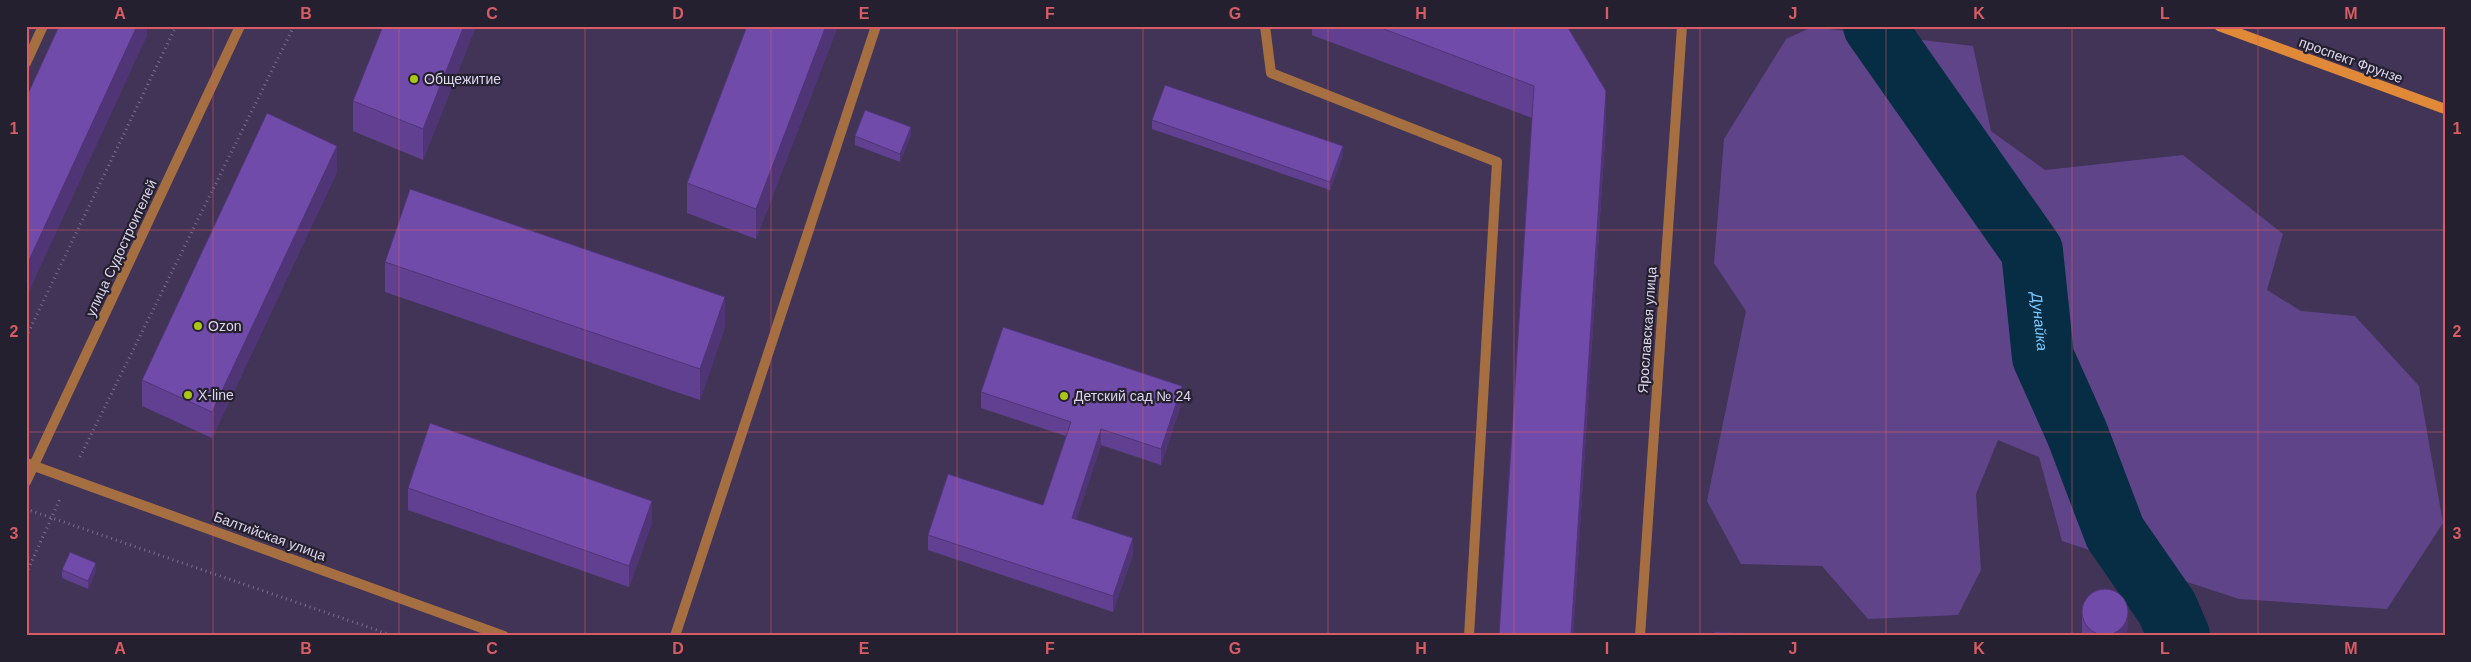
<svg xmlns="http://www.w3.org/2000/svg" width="2471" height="662" font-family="Helvetica,sans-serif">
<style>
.green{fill:#5f4489}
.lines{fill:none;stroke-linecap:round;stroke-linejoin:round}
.river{stroke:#062d44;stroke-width:62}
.path{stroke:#7a6f8d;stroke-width:3;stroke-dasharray:1 4;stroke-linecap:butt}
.service{stroke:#a66f41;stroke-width:10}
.minor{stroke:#a66f41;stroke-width:10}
.tertiary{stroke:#a66f41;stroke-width:10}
.secondary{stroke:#e08938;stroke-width:10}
.wall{fill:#614091}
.shaded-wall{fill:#4f3476}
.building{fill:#714ba9;stroke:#4f3476}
.grid{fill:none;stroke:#d85c63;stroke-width:1;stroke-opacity:0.55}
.poi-dot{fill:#aac718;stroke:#252030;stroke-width:2}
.labels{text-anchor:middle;stroke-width:4.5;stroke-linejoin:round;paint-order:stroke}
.street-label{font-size:14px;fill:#ddd7ec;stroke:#252030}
.poi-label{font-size:14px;fill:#ddd7ec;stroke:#252030;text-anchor:start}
.water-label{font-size:15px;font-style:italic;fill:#7ecaff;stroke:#252030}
.neatline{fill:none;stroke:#d85c63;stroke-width:2}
.grid-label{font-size:16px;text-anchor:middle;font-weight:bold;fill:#d85c63}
</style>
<rect width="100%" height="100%" fill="#413457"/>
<path class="green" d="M1812 27 1973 46 1991 131 2045 170 2183 155 2283 234 2267 290 2301 311 2355 316 2419 386 2443 523 2387 609 2239 599 2062 541 2039 457 1998 440 1976 494 1981 570 1958 615 1868 619 1822 566 1741 564 1707 501 1746 311 1714 263 1724 139 1786 39Z"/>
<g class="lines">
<path class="river" id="s1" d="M1874 26 2032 251 2043 357 2077 433 2115 533 2167 608 2179 636"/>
<g class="path">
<path d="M26 337 176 26"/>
<path d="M80 457 294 26"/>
<path d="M26 509 394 636"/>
<path d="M26 574 60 499"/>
<path d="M2440 636 2445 633"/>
</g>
<g class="service">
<path d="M1265 26 1271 73 1497 162 1469 636"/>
<path d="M26 63 43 26"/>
<path d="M675 636 876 26"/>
</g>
<path class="minor" d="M26 463 504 636"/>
<g class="tertiary">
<path d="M26 482 240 26"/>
<path d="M1640 636 1682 26"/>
</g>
<path class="secondary" d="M2219 26 2445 109"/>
</g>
<g class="wall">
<path d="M476 26 423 160 353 131V101Z"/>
<path d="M747 26H838L756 239 687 213V183Z"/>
<path d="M1312 26H1567L1606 124 1573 636H1499L1532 118 1312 35Z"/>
<path d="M1152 120 1343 155 1330 190 1152 129Z"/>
<path d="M911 135 900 162 855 145V136Z"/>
<path d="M337 172 212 438 142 406V380Z"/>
<path d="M385 262 725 327 700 400 385 292Z"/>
<path d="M981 392 1182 402 1161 465 1101 445 1076 520 1133 554 1113 612 928 550V535L1043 505 1066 436 981 408Z"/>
<path d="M408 488 652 523 629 587 408 510Z"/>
<path d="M62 570 96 571 88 589 62 578Z"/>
<path d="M2082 605 2128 624 2126 636H2083L2082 635Z"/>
</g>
<g class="shaded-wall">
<path d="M137 26H147V36L26 298V267Z"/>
<path d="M464 26H476L423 160V129Z"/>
<path d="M826 26H838L756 239V209Z"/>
<path d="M1606 91V124L1573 636H1571Z"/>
<path d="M911 127V135L900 162V154Z"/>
<path d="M337 146V172L212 438V412Z"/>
<path d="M1343 146V155L1330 190V182Z"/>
<path d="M725 297V327L700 400V369Z"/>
<path d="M1182 386V402L1161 465V449Z"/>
<path d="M1101 429V445L1072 534V518Z"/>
<path d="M652 501V523L629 587V566Z"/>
<path d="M1133 538V554L1113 612V596Z"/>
<path d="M96 563V571L88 589V581Z"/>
<path d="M2128 609V624L2126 636H2110V635Z"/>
</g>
<g class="building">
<path d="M59 26H137L26 267V98Z"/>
<path d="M383 26H464L423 129 353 101Z"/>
<path d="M747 26H826L756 209 687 183Z"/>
<path d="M1376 26H1567L1606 91 1571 636H1499L1534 86Z"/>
<path d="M1165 85 1343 146 1330 182 1152 120Z"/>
<path d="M865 110 911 127 900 154 855 136Z"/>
<path d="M267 113 337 146 212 412 142 380Z"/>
<path d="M410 189 725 297 700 369 385 262Z"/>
<path d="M1003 327 1182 386 1161 449 1101 429 1072 518 1133 538 1113 596 928 535 948 474 1043 505 1071 422 981 392Z"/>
<path d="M430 423 652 501 629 566 408 488Z"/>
<path d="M70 552 96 563 88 581 62 570Z"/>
<circle cx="2105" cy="612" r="23"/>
<path d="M1715 632 1775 635V636H1715Z"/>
<path d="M361 633 368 636H360Z"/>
</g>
<path class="grid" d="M213 26V636M399 26V636M585 26V636M771 26V636M957 26V636M1143 26V636M1328 26V636M1514 26V636M1700 26V636M1886 26V636M2072 26V636M2258 26V636M26 230H2445M26 432H2445"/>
<g class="poi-dot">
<circle cx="414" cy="79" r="5"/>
<circle cx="198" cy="326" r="5"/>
<circle cx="188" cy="395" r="5"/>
<circle cx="1064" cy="396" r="5"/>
</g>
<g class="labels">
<g class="street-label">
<text transform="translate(2351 60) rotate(20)" y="5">проспект Фрунзе</text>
<text transform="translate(121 248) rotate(-65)" y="5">улица Судостроителей</text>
<text transform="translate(1647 330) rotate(-86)" y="5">Ярославская улица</text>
<text transform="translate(270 536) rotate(20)" y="5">Балтийская улица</text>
</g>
<g class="poi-label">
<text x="424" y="84">Общежитие</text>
<text x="208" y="331">Ozon</text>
<text x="198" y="400">X-line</text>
<text x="1074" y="401">Детский сад № 24</text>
</g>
<g class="water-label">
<text dy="5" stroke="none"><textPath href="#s1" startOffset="346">Дунайка</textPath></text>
</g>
</g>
<rect width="2471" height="662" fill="none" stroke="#252030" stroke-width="55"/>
<rect x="28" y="28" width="2416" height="606" class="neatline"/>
<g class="grid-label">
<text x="120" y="19">A</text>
<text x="306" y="19">B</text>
<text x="492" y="19">C</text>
<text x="678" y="19">D</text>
<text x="864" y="19">E</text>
<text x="1050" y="19">F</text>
<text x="1235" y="19">G</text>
<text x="1421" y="19">H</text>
<text x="1607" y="19">I</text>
<text x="1793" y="19">J</text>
<text x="1979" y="19">K</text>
<text x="2165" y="19">L</text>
<text x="2351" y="19">M</text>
<text x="14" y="134">1</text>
<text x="2457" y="134">1</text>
<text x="14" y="337">2</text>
<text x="2457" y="337">2</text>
<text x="14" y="539">3</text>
<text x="2457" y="539">3</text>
<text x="120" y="654">A</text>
<text x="306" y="654">B</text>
<text x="492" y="654">C</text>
<text x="678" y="654">D</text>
<text x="864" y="654">E</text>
<text x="1050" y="654">F</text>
<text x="1235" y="654">G</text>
<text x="1421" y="654">H</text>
<text x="1607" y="654">I</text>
<text x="1793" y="654">J</text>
<text x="1979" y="654">K</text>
<text x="2165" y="654">L</text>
<text x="2351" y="654">M</text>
</g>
</svg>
